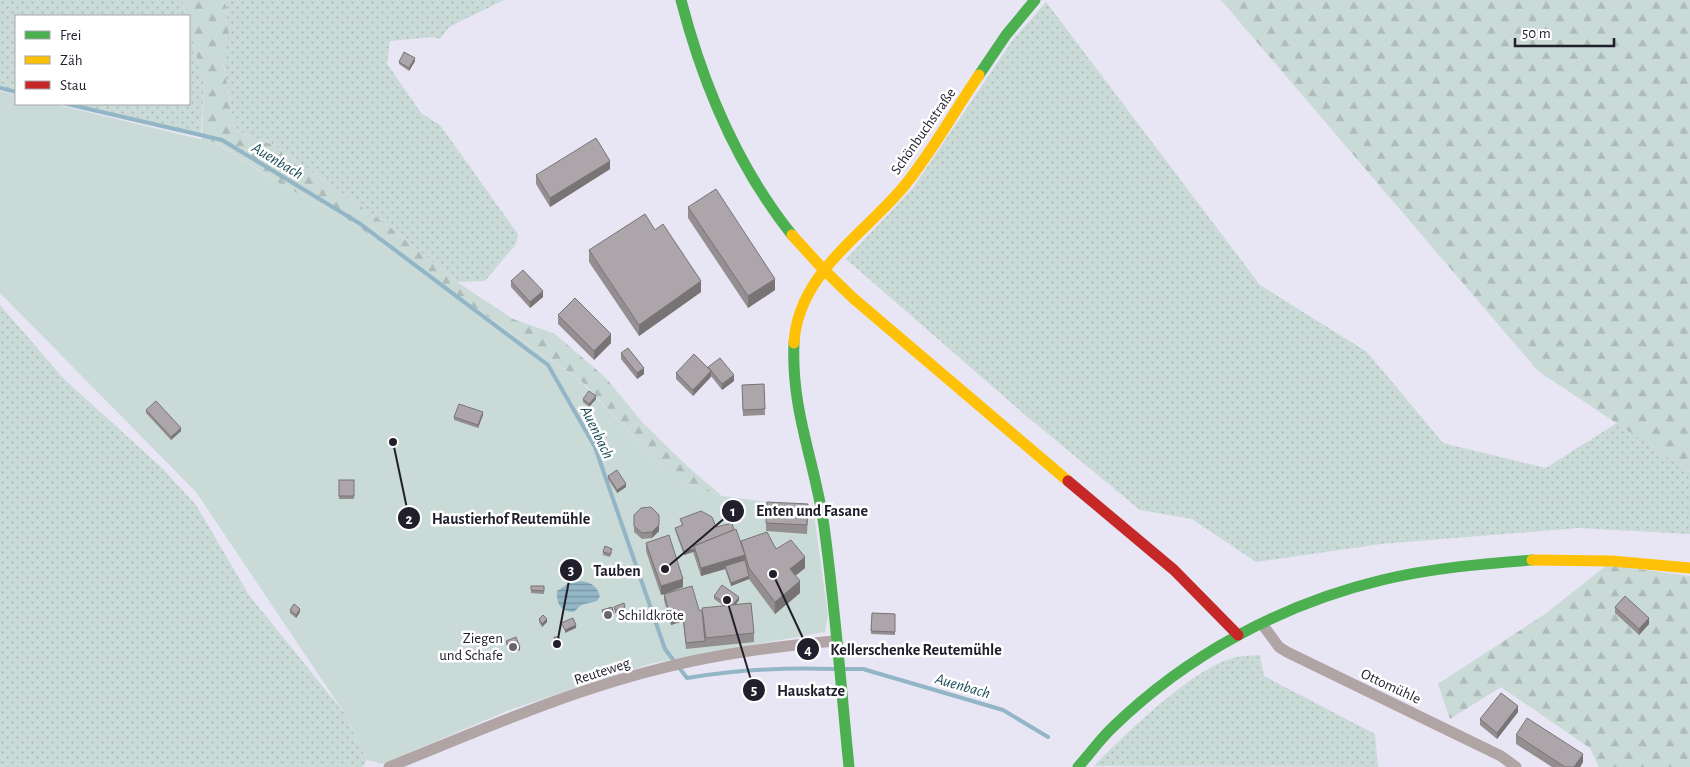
<svg xmlns="http://www.w3.org/2000/svg" width="1690" height="767" font-family="'Alegreya Sans',sans-serif">
<style>
.grass{fill:url(#grass-dots)}
.forest{fill:url(#forest-firs)}
.park{fill:#cadad7}
.water{fill:url(#water-rules)}
.lines{fill:none;stroke-linecap:round;stroke-linejoin:round}
.stream{stroke:#92b6c6;stroke-width:4}
.street{stroke:#b1a4a5;stroke-width:11}
.fast{stroke:#4caf50;stroke-width:11}
.slow{stroke:#ffc107;stroke-width:11}
.jam{stroke:#c62828;stroke-width:11}
.wall{fill:#948e91}
.shaded-wall{fill:#787476}
.building{fill:#aca5a9;stroke:#787476}
.poi-dot{fill:#676571;stroke:#fff;stroke-width:2}
.labels{text-anchor:middle;stroke-width:5;stroke-linejoin:round;paint-order:stroke}
.street-label{font-size:15px;fill:#211f2b;stroke:#fff}
.poi-label{font-size:15px;fill:#211f2b;stroke:#fff;text-anchor:start}
.water-label{font-size:16px;font-style:italic;fill:#1c4b57;stroke:#fff}
.leader{fill:none;stroke:#211f2b;stroke-width:2}
.callout-dot{fill:#211f2b;stroke:#fff;stroke-width:2}
.mark-label{font-size:15px;text-anchor:middle;font-weight:bold;fill:#fff}
.callout-label{font-size:16px;text-anchor:middle;font-weight:bold;fill:#211f2b;stroke:#fff;stroke-width:5;stroke-linejoin:round;paint-order:stroke}
</style>
<defs>
<pattern id="grass-dots" width="8" height="8" patternUnits="userSpaceOnUse" patternTransform="scale(1.25)"><rect width="8" height="8" fill="#cadad7"/><path d="M2 2h.1M6 6h.1" fill="none" stroke="#adbbb9" stroke-width="1.8" stroke-linecap="round"/></pattern>
<pattern id="forest-firs" width="22" height="20" patternUnits="userSpaceOnUse" patternTransform="scale(1.25)"><rect width="22" height="20" fill="#cadad7"/><path d="M5 1l3.5 6h-7zM16 11l3.5 6h-7z" fill="#adbbb9"/></pattern>
<pattern id="water-rules" width="6" height="5" patternUnits="userSpaceOnUse" patternTransform="scale(1.25)"><rect width="6" height="5" fill="#92b6c6"/><path d="M0 2.5h6" fill="none" stroke="#7793a1"/></pattern>
</defs>
<rect width="100%" height="100%" fill="#e8e6f4"/>
<g class="grass">
<path d="M0 0H182L186 16H16V92L0 88Z"/>
<path d="M225 0H504L449 27 440 39 432 37 390 41 387 64 422 114 440 125 518 234 516 244 485 281 457 282 391 228 275 146 235 130 222 55 229 34Z"/>
<path d="M1046 2 1260 285 1367 352 1443 443 1546 468 1617 423 1690 472V534L1579 528 1381 544 1256 562 1192 519 1140 510 1024 414 846 259 913 188 1012 41Z"/>
<path d="M189 26 204 84 201 135 67 104H189Z"/>
<path d="M0 305 64 379 163 469 196 505 249 595 345 714 367 760 363 767H0Z"/>
<path d="M1260 655 1264 676 1375 734 1378 767 1094 766C1124 735 1196 665 1237 657 1244 655 1253 656 1260 655Z"/>
</g>
<g class="forest">
<path d="M182 0H225L229 34 222 56 235 130 275 146 391 228 457 282 513 319 555 334 606 378 643 423 686 465 722 496 677 482 581 381 342 216 283 186 217 143 202 140 204 84 189 26V16H186Z"/>
<path d="M1221 0H1690V472L1538 371Z"/>
<path d="M1607 565 1690 576V767H1599L1590 748 1501 687 1450 719 1438 684 1545 614Z"/>
</g>
<path class="park" d="M0 91 16 95V104H54L216 143 283 186 342 216 579 380 677 482 722 496 813 508 828 615 825 632 653 663 512 709 382 764 367 760 345 714 196 492 0 293Z"/>
<path class="water" d="M581 581C592 583 596 585 600 596L597 601 581 605 574 612C561 612 556 604 557 591L569 583Z"/>
<g class="lines">
<g class="stream">
<path d="M0 88 16 92"/>
<path d="M67 104 222 140 359 223 548 365 595 447 665 649 687 678C736 670 784 667 834 669"/>
<path d="M843 669H863L1003 710 1048 737"/>
</g>
<g class="street">
<path d="M1262 624 1279 647 1287 652 1501 756 1516 767"/>
<path d="M389 767C476 732 564 693 655 670 714 654 774 647 834 641"/>
</g>
<g class="fast">
<path d="M681 0C703 85 737 166 792 235"/>
<path d="M979 75 1006 35 1035 0"/>
<path d="M794 343C791 412 815 461 824 526 835 606 841 687 849 767"/>
<path d="M1078 767C1090 754 1100 739 1113 727 1187 655 1282 604 1382 580 1431 568 1482 564 1532 560"/>
</g>
<g class="slow">
<path d="M792 235 822 268 853 298 1068 481"/>
<path d="M794 343C798 273 864 235 905 185 932 152 955 110 979 75"/>
<path d="M1532 560 1612 561 1690 568"/>
</g>
<path class="jam" d="M1068 481 1174 570 1238 635"/>
</g>
<g class="wall">
<path d="M415 61 409 71 399 64V62Z"/>
<path d="M610 169 550 207 536 184V175Z"/>
<path d="M688 207 775 290 748 308 688 218Z"/>
<path d="M655 230 701 292 639 336 589 262V250Z"/>
<path d="M511 281 543 297 530 308 511 287Z"/>
<path d="M558 315 611 343 594 360 558 324Z"/>
<path d="M621 353 644 374 637 379 621 359Z"/>
<path d="M708 367 734 381 722 390 711 376 693 396 676 379V373L708 368Z"/>
<path d="M764 384 765 415 743 416 742 385Z"/>
<path d="M583 399H596L589 407 583 402Z"/>
<path d="M146 410 181 431 171 440 146 413Z"/>
<path d="M483 415 478 428 454 420V417Z"/>
<path d="M608 476 626 487 617 493 608 479Z"/>
<rect x="339" y="480" width="15" height="19"/>
<path d="M808 513 807 534 766 531V523Z"/>
<path d="M634 515 659 531 652 538 642 539 634 532Z"/>
<path d="M680 519 716 527 734 530 741 544V541L776 549 805 568 795 576 800 593 775 614 749 579 731 586 725 569 701 576 693 552 684 555 675 530V528L682 525Z"/>
<path d="M646 543 683 587 661 595 646 551Z"/>
<path d="M603 552H612L610 557 603 555Z"/>
<path d="M531 586H544V594L531 593Z"/>
<path d="M664 594 699 610 702 611 724 606 714 599V596L739 600 736 604 754 633V642L686 649 683 621 671 625 664 600Z"/>
<path d="M1615 607 1649 624 1639 635 1615 613Z"/>
<path d="M290 610 300 612 296 618 290 613Z"/>
<path d="M872 613 895 614V635L871 634Z"/>
<path d="M539 619 547 622 542 627 539 622Z"/>
<path d="M554 637H559L560 645H555Z"/>
<path d="M506 641 520 650 511 653 506 644Z"/>
<path d="M1518 712 1497 739 1480 725V719Z"/>
<path d="M1516 735 1583 762 1580 767H1552L1516 744Z"/>
</g>
<g class="shaded-wall">
<path d="M415 58V61L409 71V68Z"/>
<path d="M610 161V169L550 207V198Z"/>
<path d="M775 279V290L748 308V296Z"/>
<path d="M701 281V292L639 336V325Z"/>
<path d="M543 291V297L530 308V302Z"/>
<path d="M611 334V343L594 360V351Z"/>
<path d="M644 368V374L637 379V373Z"/>
<path d="M711 371V377L693 396V390Z"/>
<path d="M734 375V381L722 390V384Z"/>
<path d="M596 396V399L589 407V404Z"/>
<path d="M483 412V415L478 428V425Z"/>
<path d="M181 428V431L171 440V437Z"/>
<path d="M626 484V487L617 493V490Z"/>
<path d="M659 525V531L652 538V532Z"/>
<path d="M693 549V552L684 555V552Z"/>
<path d="M745 555V563L725 566V569L701 576V568Z"/>
<path d="M805 557V568L790 580V569Z"/>
<path d="M749 576V579L731 586V583Z"/>
<path d="M683 579V587L661 595V586Z"/>
<path d="M800 581V593L775 614V602Z"/>
<path d="M739 597V600L731 611V608Z"/>
<path d="M625 607V610L615 613V610Z"/>
<path d="M300 609V612L296 618V615Z"/>
<path d="M614 614V617L604 620V617Z"/>
<path d="M683 615V621L671 625V619Z"/>
<path d="M1649 618V624L1639 635V629Z"/>
<path d="M547 619V622L542 627V624Z"/>
<path d="M576 625V628L565 633V630Z"/>
<path d="M520 647V650L511 653V650Z"/>
<path d="M1518 706V712L1497 739V733Z"/>
<path d="M1583 754V762L1580 767H1574Z"/>
</g>
<g class="building">
<path d="M404 52 415 58 409 68 399 62Z"/>
<path d="M596 138 610 161 550 198 536 175Z"/>
<path d="M716 189 775 279 748 296 688 207Z"/>
<path d="M645 214 655 230 663 224 701 281 639 325 589 250Z"/>
<path d="M523 270 543 291 530 302 511 281Z"/>
<path d="M575 298 611 334 594 351 558 315Z"/>
<path d="M628 348 644 368 637 373 621 353Z"/>
<path d="M694 354 711 371 693 390 676 373Z"/>
<path d="M720 358 734 375 722 384 708 367Z"/>
<path d="M764 384 765 409 743 410 742 385Z"/>
<path d="M589 391 596 396 589 404 583 399Z"/>
<path d="M156 401 181 428 171 437 146 410Z"/>
<path d="M459 404 483 412 478 425 454 417Z"/>
<path d="M617 470 626 484 617 490 608 476Z"/>
<rect x="339" y="480" width="15" height="16"/>
<path d="M767 502 808 504 807 525 766 523Z"/>
<path d="M651 507 659 515V525L652 532 642 533 634 526V515L641 508Z"/>
<path d="M701 511 712 517 716 527 732 523 734 530 694 546V552L693 549 684 552 675 528 683 525 680 519Z"/>
<path d="M736 529 745 555 701 568 694 546Z"/>
<path d="M767 532 776 549 791 540 805 557 790 569 800 581 775 602 749 568 741 541Z"/>
<path d="M669 535 683 579 661 586 646 543Z"/>
<path d="M605 546 612 549 610 554 603 552Z"/>
<path d="M745 560 749 576 731 583 725 566Z"/>
<path d="M722 585 739 597 733 605H728L714 596Z"/>
<path d="M531 586H544V591L531 590Z"/>
<path d="M692 586 699 610 702 611 705 641 686 643 683 615 671 619 664 594Z"/>
<path d="M1625 596 1649 618 1639 629 1615 607Z"/>
<path d="M624 603 625 607 615 610 614 607Z"/>
<path d="M751 603 754 633 706 638 702 608Z"/>
<path d="M294 604 300 609 296 615 290 610Z"/>
<path d="M612 607 614 614 604 617 602 610Z"/>
<path d="M872 613 895 614V632L871 631Z"/>
<path d="M543 615 547 619 542 624 539 619Z"/>
<path d="M573 618 576 625 565 630 561 623Z"/>
<path d="M516 637 520 647 511 650 506 641Z"/>
<path d="M554 637H559L560 642H555Z"/>
<path d="M1501 693 1518 706 1497 733 1480 719Z"/>
<path d="M1527 718 1583 754 1574 767H1565L1516 735Z"/>
</g>
<g class="poi-dot">
<circle cx="608" cy="615" r="5"/>
<circle cx="513" cy="647" r="5"/>
</g>
<g class="labels">
<g class="street-label">
<text transform="translate(923 131) rotate(-55)" y="5">Schönbuchstraße</text>
<text transform="translate(602 671) rotate(-18)" y="5">Reuteweg</text>
<text transform="translate(1391 686) rotate(25)" y="5">Ottomühle</text>
</g>
<g class="poi-label">
<text x="618" y="620">Schildkröte</text>
<text x="503" y="643" text-anchor="end">Ziegen<tspan x="503" dy="17">und Schafe</tspan></text>
</g>
<g class="water-label">
<text transform="translate(278 160) rotate(31)" y="6">Auenbach</text>
<text transform="translate(598 432) rotate(64)" y="6">Auenbach</text>
<text transform="translate(963 685) rotate(16)" y="6">Auenbach</text>
</g>
</g>
<path class="leader" d="M665 569L733 511M393 442L409 518M557 644L571 570M773 574L808 649M727 600L754 690"/>
<g class="callout-dot">
<circle cx="665" cy="569" r="5"/>
<circle cx="393" cy="442" r="5"/>
<circle cx="557" cy="644" r="5"/>
<circle cx="773" cy="574" r="5"/>
<circle cx="727" cy="600" r="5"/>
<circle cx="733" cy="511" r="12"/>
<circle cx="409" cy="518" r="12"/>
<circle cx="571" cy="570" r="12"/>
<circle cx="808" cy="649" r="12"/>
<circle cx="754" cy="690" r="12"/>
</g>
<g class="mark-label">
<text x="733" y="516">1</text>
<text x="409" y="524">2</text>
<text x="571" y="575">3</text>
<text x="808" y="655">4</text>
<text x="754" y="695">5</text>
</g>
<g class="callout-label">
<text x="812" y="516">Enten und Fasane</text>
<text x="511" y="524">Haustierhof Reutemühle</text>
<text x="617" y="576">Tauben</text>
<text x="916" y="655">Kellerschenke Reutemühle</text>
<text x="811" y="696">Hauskatze</text>
</g>
<rect x="15" y="15" width="175" height="90" fill="#ffffff" stroke="#a6a5aa"/>
<rect x="25" y="31" width="25" height="8" fill="#4caf50" stroke="#a6a5aa"/>
<text x="60" y="40" font-size="15" fill="#211f2b">Frei</text>
<rect x="25" y="56" width="25" height="8" fill="#ffc107" stroke="#a6a5aa"/>
<text x="60" y="65" font-size="15" fill="#211f2b">Zäh</text>
<rect x="25" y="81" width="25" height="8" fill="#c62828" stroke="#a6a5aa"/>
<text x="60" y="90" font-size="15" fill="#211f2b">Stau</text>
<path d="M1515 38v8h99v-8" fill="none" stroke="#211f2b" stroke-width="2.5"/>
<text x="1522" y="38" font-size="15" fill="#211f2b" stroke="#ffffff" stroke-width="4" paint-order="stroke">50 m</text>
</svg>
